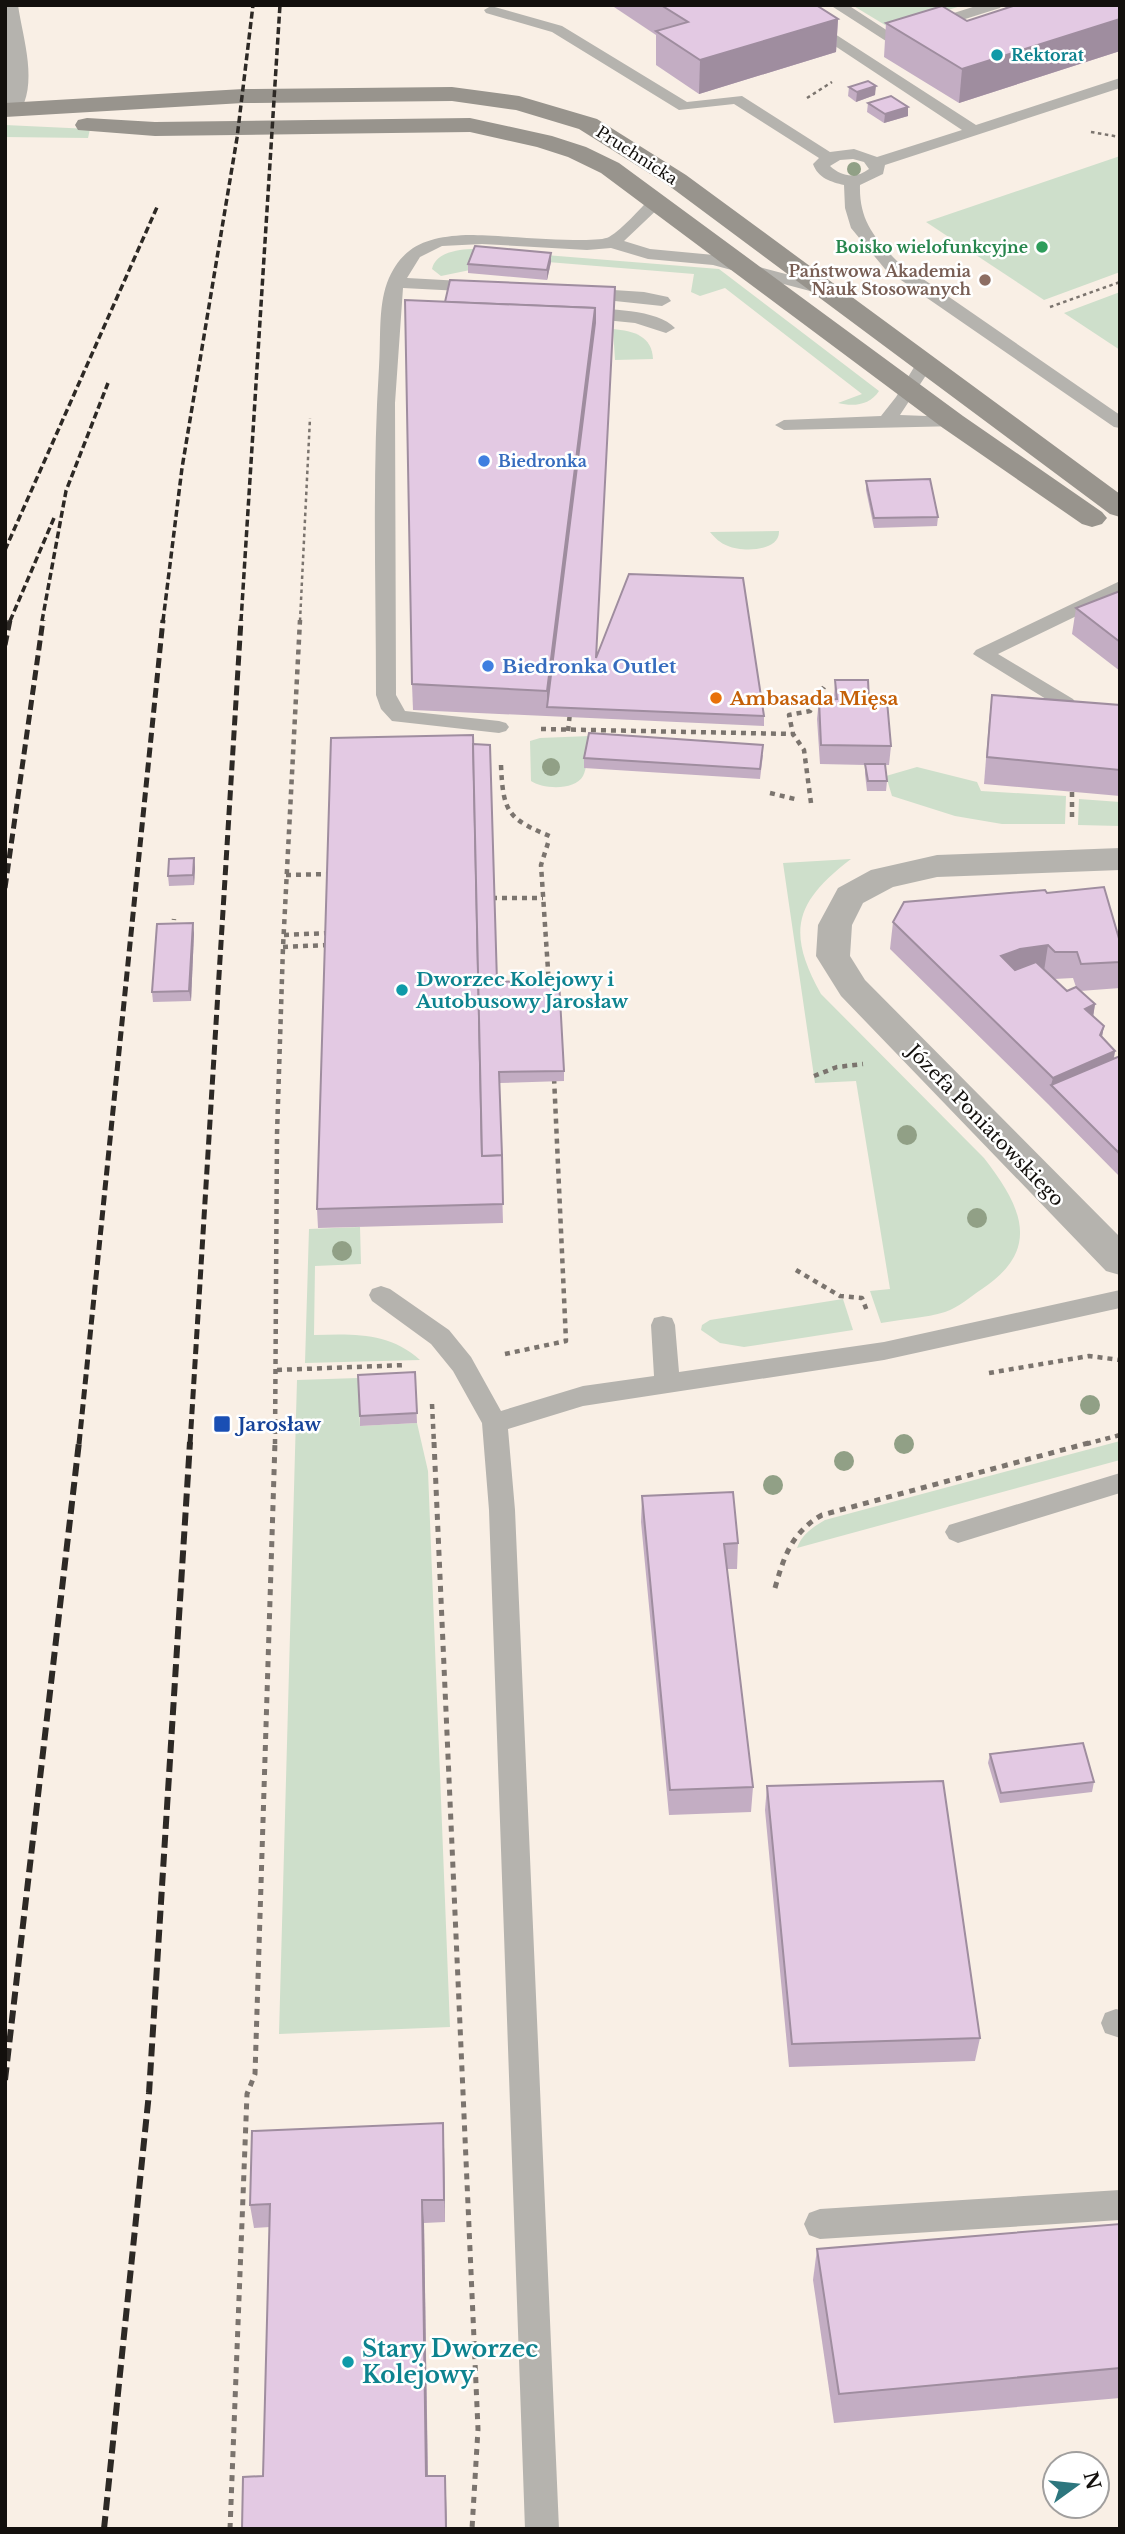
<svg xmlns="http://www.w3.org/2000/svg" width="1125" height="2534" font-family="'Libre Baskerville',serif">
<style>
.green{fill:#cedfcb}
.lines{fill:none;stroke-linecap:round;stroke-linejoin:round}
.path-far2{stroke:#7b746e;stroke-width:2.5;stroke-dasharray:3.5 3.5;stroke-linecap:butt}
.path-far1{stroke:#7b746e;stroke-width:4.5;stroke-dasharray:5 5;stroke-linecap:butt}
.path{stroke:#7b746e;stroke-width:5;stroke-dasharray:6 6;stroke-linecap:butt}
.service{fill:#b5b3ae;fill-rule:evenodd}
.minor{fill:#b5b3ae;fill-rule:evenodd}
.secondary{fill:#98948d;fill-rule:evenodd}
.rail-far2{stroke:#2d2925;stroke-width:3.5;stroke-dasharray:7 3.5;stroke-linecap:butt}
.rail-far1{stroke:#2d2925;stroke-width:5;stroke-dasharray:10 5;stroke-linecap:butt}
.rail{stroke:#2d2925;stroke-width:6;stroke-dasharray:13 6;stroke-linecap:butt}
.tree{fill:#91a086}
.wall{fill:#c3adc3;fill-rule:evenodd}
.shaded-wall{fill:#9f8d9f}
.building{fill:#e3c9e3;stroke:#9f8d9f;stroke-width:2}
.culture-dot{fill:#0f9aa8;stroke:#fff;stroke-width:2.5}
.leisure-dot{fill:#2e9e5b;stroke:#fff;stroke-width:2.5}
.education-dot{fill:#8d6e63;stroke:#fff;stroke-width:2.5}
.shop-dot{fill:#3f7fe0;stroke:#fff;stroke-width:2.5}
.food-dot{fill:#e8710a;stroke:#fff;stroke-width:2.5}
.transit-dot{fill:#1a4fb4;stroke:#fff;stroke-width:2.5}
.labels{text-anchor:middle;stroke-width:5;stroke-linejoin:round;paint-order:stroke}
.far-culture-label{font-size:16px;font-weight:bold;fill:#0d838f;stroke:#fff;text-anchor:start}
.far-street-label{font-size:16px;fill:#13100d;stroke:#fff}
.far-leisure-label{font-size:16px;font-weight:bold;fill:#27864d;stroke:#fff;text-anchor:end}
.far-education-label{font-size:16px;font-weight:bold;fill:#785e54;stroke:#fff;text-anchor:end}
.far-shop-label{font-size:16px;font-weight:bold;fill:#366cbe;stroke:#fff;text-anchor:start}
.shop-label{font-size:19px;font-weight:bold;fill:#366cbe;stroke:#fff;text-anchor:start}
.food-label{font-size:19px;font-weight:bold;fill:#c56008;stroke:#fff;text-anchor:start}
.culture-label{font-size:19px;font-weight:bold;fill:#0d838f;stroke:#fff;text-anchor:start}
.street-label{font-size:19px;fill:#13100d;stroke:#fff}
.transit-label{font-size:19px;font-weight:bold;fill:#164399;stroke:#fff;text-anchor:start}
.near-culture-label{font-size:23px;font-weight:bold;fill:#0d838f;stroke:#fff;text-anchor:start}
</style>
<rect width="100%" height="100%" fill="#f9efe5"/>
<g class="green">
<path d="M852 5H964L890 28Z"/>
<path d="M5 125 90 129 88 138 5 137Z"/>
<path d="M1120 156V272L1044 300 926 222Z"/>
<path d="M471 249 719 269 879 391C870 405 854 407 838 403L862 394 725 288 700 296 691 292 694 274 475 256 470 270 441 276 432 269C436 252 457 250 471 249Z"/>
<path d="M1120 292V350L1064 313Z"/>
<path d="M613 329C634 331 652 336 653 359L615 360Z"/>
<path d="M779 531C780 552 742 552 728 546 720 543 715 538 710 532Z"/>
<path d="M590 736C588 747 588 766 583 776 575 791 542 789 531 781L530 741 540 738Z"/>
<path d="M917 767 977 782 981 791 1066 796 1065 824H1002L955 816 892 796 886 776Z"/>
<path d="M1079 799 1120 802V826L1078 825Z"/>
<path d="M851 859C795 902 786 931 821 994L984 1158C1022 1207 1042 1249 982 1289 970 1297 959 1307 945 1312 926 1318 902 1319 881 1323L870 1291 890 1289 856 1081 815 1083 783 863Z"/>
<path d="M360 1227 361 1264 315 1266 314 1335C354 1334 389 1332 420 1360L305 1363 309 1229Z"/>
<path d="M843 1299 853 1330 744 1347 720 1343 701 1330 702 1325 710 1320Z"/>
<path d="M358 1378 360 1426 417 1423 428 1471 450 2027 279 2034 297 1380Z"/>
<path d="M1120 1441V1460L797 1548C802 1534 813 1527 825 1520Z"/>
</g>
<g class="lines">
<g class="path-far2">
<path d="M807 98 832 82"/>
<path d="M1091 132 1120 137"/>
<path d="M1050 307 1120 282"/>
<path d="M300 621 310 418"/>
</g>
<g class="path-far1">
<path d="M541 729 793 734"/>
<path d="M568 731 570 713"/>
<path d="M501 765C503 813 508 819 552 837"/>
<path d="M1072 792V820"/>
<path d="M770 793 799 800"/>
<path d="M811 803 804 750 793 734 789 715 810 711 824 687"/>
<path d="M548 843 541 865 549 985"/>
<path d="M286 875 329 874"/>
<path d="M492 898H543"/>
<path d="M173 930 174 919"/>
<path d="M284 935 328 933"/>
<path d="M283 947 327 945"/>
<path d="M814 1076 837 1067 863 1064"/>
<path d="M796 1270 840 1296 862 1298 867 1311"/>
<path d="M505 1354 566 1341 554 1077"/>
<path d="M277 1370 406 1365"/>
<path d="M989 1373 1089 1356 1120 1360"/>
<path d="M432 1404 434 1444"/>
<path d="M275 1444 277 1134 283 947 300 620"/>
<path d="M1086 1444 1120 1435"/>
</g>
<g class="path">
<path d="M434 1442 478 2429 472 2529"/>
<path d="M775 1588C784 1556 792 1532 822 1515L1092 1442"/>
<path d="M230 2529 247 2094 255 2074 275 1442"/>
</g>
<g class="service">
<path d="M773 5H790L976 125 1120 78V88L885 165 883 174 860 185C859 219 873 237 897 261L1120 415V428L1114 427 885 269 851 228 845 208 844 185C831 182 818 178 813 164L819 158 734 104 679 110 552 32 486 13 484 10 491 6 562 26 687 102 742 96 830 152 854 149 877 157 962 130ZM853 159 864 162 869 169C856 179 842 177 830 166L840 160Z"/>
<path d="M830 5H848L891 33 979 5H1002L1000 8 889 43Z"/>
<path d="M657 196 663 198 665 201 663 204 624 241 650 249 714 255 831 286 833 290 825 295 713 265 648 259 611 248 587 250 482 244 442 246 420 257 407 278 480 282 488 287 480 292 403 288 395 403 396 695 405 711 499 721 506 723 509 727 506 731 499 733 392 721 381 709 376 695C376 586 372 476 379 367 381 341 378 308 387 283 402 244 429 237 466 235 492 234 595 245 609 237 624 228 638 210 651 198Z"/>
<path d="M583 288 644 292 668 297 671 301 662 306 577 297 575 293Z"/>
<path d="M581 308C606 309 658 309 675 328L666 333 635 323 575 317 572 313Z"/>
<path d="M925 358 934 363 900 415 953 417 962 422 959 426 784 430 775 425 784 420 881 416 896 397 919 359Z"/>
<path d="M1120 581V595L998 654 1073 699 1076 703 1073 707H1059L973 654 976 650Z"/>
<path d="M381 1286 390 1289 449 1330 471 1357 501 1411 583 1386 654 1376 651 1325 654 1318 663 1316 672 1318 675 1325 679 1372 884 1342 1120 1290V1308L884 1360 583 1406 508 1429 515 1510 559 2529H525L489 1510 482 1423 453 1371 431 1344 372 1301 369 1295 372 1289Z"/>
<path d="M1120 1473V1493L958 1543 949 1539 945 1532 949 1525Z"/>
<path d="M1116 2009 1120 2010V2038L1105 2033 1101 2023 1105 2013Z"/>
<path d="M1120 2190V2220L820 2239 809 2235 804 2224 809 2213 820 2209Z"/>
</g>
<g class="minor">
<path d="M5 5H18C23 40 39 84 18 115L5 116Z"/>
<path d="M1120 848V870L937 877 893 887 863 903 852 925 850 956 865 980 1120 1237V1275L1106 1271 841 996 816 956 818 925 838 888 871 870 937 855Z"/>
</g>
<g class="secondary">
<path d="M452 87 519 96 597 119 686 175 1120 494V517L1110 514 668 185 579 129 516 110 452 101 243 103 5 117V103L243 89Z"/>
<path d="M87 118 155 122 470 118 552 136 586 147 619 163 963 416 1102 512 1107 518 1102 524 1092 527 1082 524 943 428 601 173 568 157 537 147 470 132 155 136 78 130 75 125 78 120Z"/>
</g>
<g class="rail-far2">
<path d="M5 550 158 205"/>
<path d="M10 621 54 518"/>
<path d="M42 621 66 491 108 383"/>
<path d="M163 621 182 468 237 138 253 5"/>
<path d="M241 621 280 5"/>
</g>
<g class="rail-far1">
<path d="M5 645 10 620"/>
<path d="M5 888 43 620"/>
<path d="M79 1444 163 620"/>
<path d="M190 1444 241 620"/>
</g>
<g class="rail">
<path d="M5 2080 79 1442"/>
<path d="M104 2529 149 2093 190 1442"/>
</g>
</g>
<g class="tree">
<circle cx="854" cy="169" r="7"/>
<circle cx="551" cy="767" r="9"/>
<circle cx="907" cy="1135" r="10"/>
<circle cx="977" cy="1218" r="10"/>
<circle cx="342" cy="1251" r="10"/>
<circle cx="1090" cy="1405" r="10"/>
<circle cx="904" cy="1444" r="10"/>
<circle cx="844" cy="1461" r="10"/>
<circle cx="773" cy="1485" r="10"/>
</g>
<g class="wall">
<path d="M611 5H816L838 19 836 52 699 94 656 65V35Z"/>
<path d="M1006 5H1120V51L959 103 884 57 886 23 967 21 1005 9Z"/>
<path d="M849 87 875 95 856 102 848 96Z"/>
<path d="M868 103 908 116 884 123 867 112Z"/>
<path d="M551 253V262L547 280 468 273V264Z"/>
<path d="M866 481 938 517 937 526 874 528 866 490Z"/>
<path d="M1120 591V671L1072 634 1076 608Z"/>
<path d="M596 657 764 716V726L413 710 412 684Z"/>
<path d="M835 680 869 701 891 746 889 765H885L887 781 886 791H867L865 774V765L820 764 817 719 819 700 834 699Z"/>
<path d="M992 695 1120 705V796L984 784 989 721Z"/>
<path d="M473 744 497 982 564 1071V1081L499 1083 503 1223 318 1228 317 1209Z"/>
<path d="M763 755 760 779 584 768V758Z"/>
<path d="M194 858 195 868 194 885 169 886 168 876Z"/>
<path d="M1047 893 1120 962V988L1080 991 1095 1004 1093 1016 1104 1026 1102 1036 1115 1051 1114 1058 1120 1056V1177L1048 1104 890 949 893 922ZM1073 978 1076 987 1067 991 1054 979Z"/>
<path d="M194 933 191 1001 153 1002 152 992Z"/>
<path d="M415 1372 417 1423 360 1426V1416Z"/>
<path d="M642 1496 738 1543 737 1569H727L753 1787 751 1812 669 1815 641 1522Z"/>
<path d="M990 1754 1094 1782 1092 1792 1000 1803 988 1763Z"/>
<path d="M767 1786 980 2038 975 2061 789 2067 765 1810Z"/>
<path d="M444 2146 445 2222 424 2223 428 2476 446 2496 263 2476 270 2227 254 2228 250 2205Z"/>
<path d="M1120 2224V2398L834 2423 813 2280 817 2249Z"/>
</g>
<g class="shaded-wall">
<path d="M838 19 836 52 699 94 700 60Z"/>
<path d="M1120 19V51L959 103 962 69Z"/>
<path d="M876 86 875 95 856 102 857 92Z"/>
<path d="M908 107V116L884 123 885 114Z"/>
<path d="M551 253V262L547 280V270Z"/>
<path d="M595 308 594 333 547 707V691Z"/>
<path d="M194 858 195 868 194 885 193 875Z"/>
<path d="M193 923 194 933 191 1001 189 991Z"/>
<path d="M1048 945 1044 971 1016 976 1001 956 1020 949Z"/>
<path d="M1095 1004 1091 1031 1085 1009Z"/>
<path d="M1104 1026 1099 1052 1115 1051 1110 1077 1051 1085 1053 1078 1100 1035Z"/>
<path d="M443 2123 444 2146 445 2222 444 2200Z"/>
<path d="M422 2200 424 2223 428 2497 426 2476Z"/>
<path d="M445 2476 446 2496 447 2529H446Z"/>
</g>
<g class="building">
<path d="M661 5H816L838 19 700 60 656 31 688 22Z"/>
<path d="M1016 5H1120V19L962 69 886 23 942 6 967 21Z"/>
<path d="M868 81 876 86 857 92 849 87Z"/>
<path d="M891 96 908 107 885 114 868 103Z"/>
<path d="M475 246 551 253 547 270 468 264Z"/>
<path d="M450 280 615 287 596 658 629 574 743 578 764 716 547 707 595 323V308L445 302Z"/>
<path d="M405 300 595 308 547 691 412 684Z"/>
<path d="M930 479 938 517 874 518 866 481Z"/>
<path d="M1120 591V642L1076 608Z"/>
<path d="M835 680H868L869 701H887L891 746 821 745 819 700 837 699Z"/>
<path d="M992 695 1120 705V770L987 757Z"/>
<path d="M589 733 763 745 760 769 584 758Z"/>
<path d="M473 735 482 1156 502 1155 503 1204 317 1209 331 738Z"/>
<path d="M473 744 490 745 497 982 559 980 564 1071 499 1072 502 1155 482 1156Z"/>
<path d="M865 764H885L887 781H868Z"/>
<path d="M194 858 193 875 168 876 169 859Z"/>
<path d="M1104 887 1120 942V962L1081 964 1077 952H1055L1048 945 1020 949 1001 956 1015 970 1036 962 1067 991 1076 987 1095 1004 1085 1009 1104 1026 1100 1035 1115 1051 1053 1078 893 922 904 902 1045 890 1047 893Z"/>
<path d="M193 923 189 991 152 992 157 924Z"/>
<path d="M1120 1056V1154L1051 1085Z"/>
<path d="M415 1372 417 1413 360 1416 358 1375Z"/>
<path d="M733 1492 738 1543 724 1544 753 1787 670 1790 642 1496Z"/>
<path d="M1083 1743 1094 1782 1001 1793 990 1754Z"/>
<path d="M943 1781 980 2038 792 2044 767 1786Z"/>
<path d="M443 2123 444 2200H422L426 2476H445L446 2529H242L243 2477 263 2476 270 2204 250 2205 252 2131Z"/>
<path d="M1120 2224V2368L839 2394 817 2249Z"/>
</g>
<g class="culture-dot">
<circle cx="997" cy="55" r="7"/>
<circle cx="402" cy="990" r="7"/>
<circle cx="348" cy="2362" r="7"/>
</g>
<circle class="leisure-dot" cx="1042" cy="247" r="7"/>
<circle class="education-dot" cx="985" cy="280" r="7"/>
<g class="shop-dot">
<circle cx="484" cy="461" r="7"/>
<circle cx="488" cy="666" r="7"/>
</g>
<circle class="food-dot" cx="716" cy="698" r="7"/>
<rect class="transit-dot" x="213" y="1415" width="18" height="18" rx="3.5"/>
<g class="labels">
<g class="far-culture-label">
<text x="1011" y="61">Rektorat</text>
</g>
<g class="far-street-label">
<text transform="translate(637 155) rotate(33)" y="6">Pruchnicka</text>
</g>
<g class="far-leisure-label">
<text x="1028" y="253">Boisko wielofunkcyjne</text>
</g>
<g class="far-education-label">
<text x="971" y="277">Państwowa Akademia<tspan x="971" dy="18">Nauk Stosowanych</tspan></text>
</g>
<g class="far-shop-label">
<text x="498" y="467">Biedronka</text>
</g>
<g class="shop-label">
<text x="502" y="673">Biedronka Outlet</text>
</g>
<g class="food-label">
<text x="730" y="705">Ambasada Mięsa</text>
</g>
<g class="culture-label">
<text x="416" y="986">Dworzec Kolejowy i<tspan x="416" dy="22">Autobusowy Jarosław</tspan></text>
</g>
<g class="street-label">
<text transform="translate(986 1125) rotate(46)" y="7">Józefa Poniatowskiego</text>
</g>
<g class="transit-label">
<text x="238" y="1431">Jarosław</text>
</g>
<g class="near-culture-label">
<text x="362" y="2357">Stary Dworzec<tspan x="362" dy="26">Kolejowy</tspan></text>
</g>
</g>
<rect width="1125" height="2534" fill="none" stroke="#13100d" stroke-width="14"/>
<g transform="translate(1076 2485) rotate(75)"><circle r="33" fill="#ffffff" stroke="#a19f9e" stroke-width="2"/>
<path d="M0-5L12 26L0 18L-12 26Z" fill="#2d767e"/>
<text y="-10" font-size="19" font-weight="bold" text-anchor="middle" fill="#13100d">N</text>
</g>
</svg>
